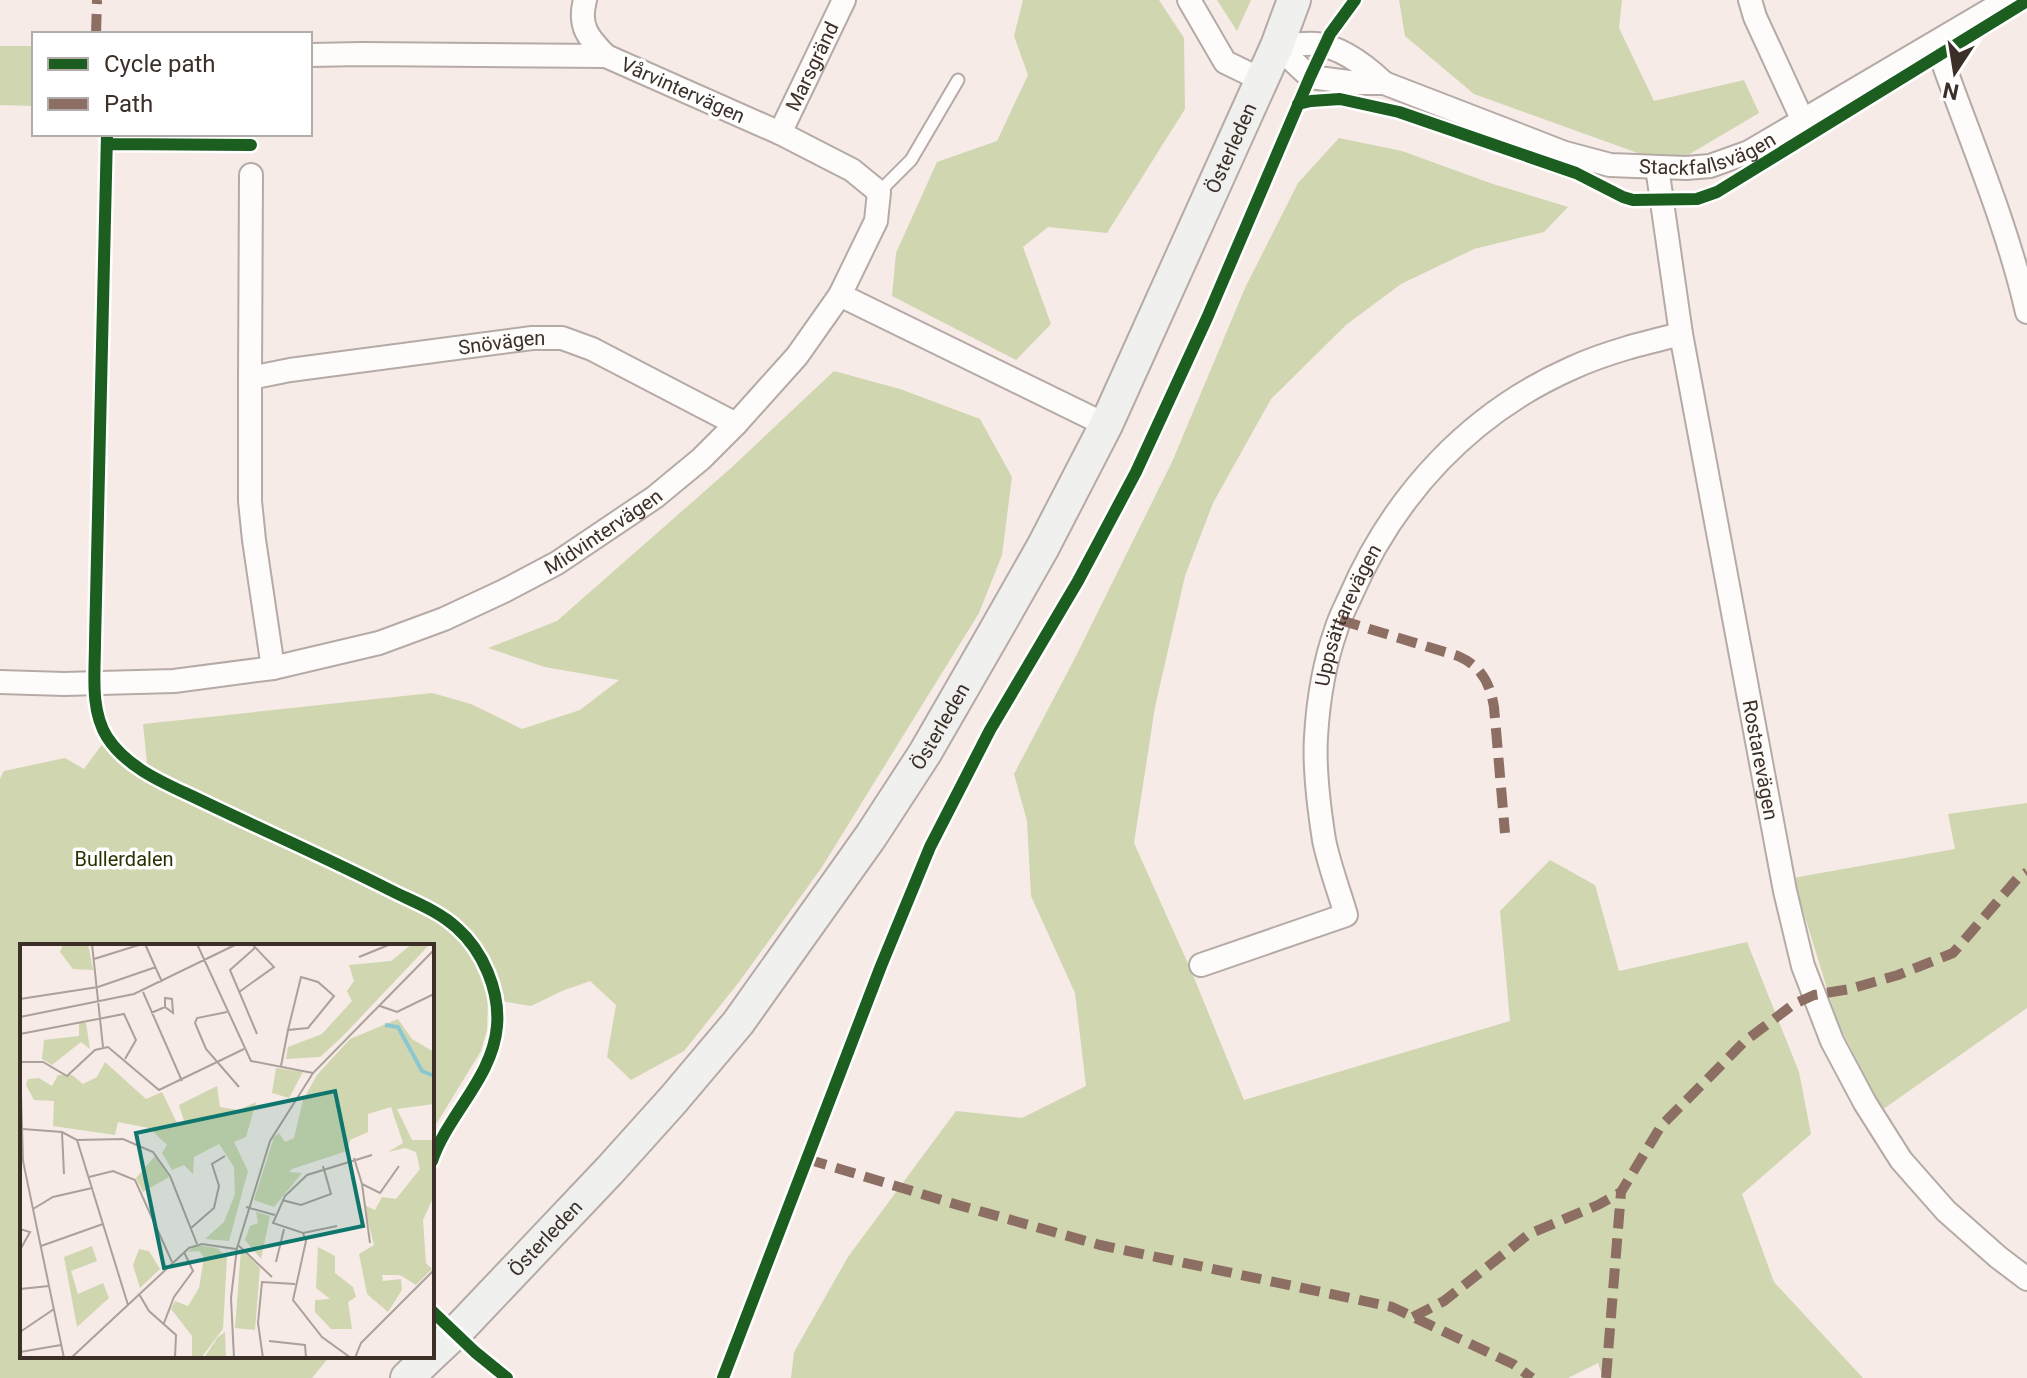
<svg xmlns="http://www.w3.org/2000/svg" width="2027" height="1378" viewBox="0 0 2027 1378" font-family="Roboto,sans-serif">
  <style>
    .green { fill: #d0d6b0 }
    .lines { fill: none; stroke-linecap: round; stroke-linejoin: round }
    .lane-casing { stroke: #b5aaa5; stroke-width: 15 }
    .street-casing { stroke: #b5aaa5; stroke-width: 26 }
    .secondary-casing { stroke: #b5aaa5; stroke-width: 36 }
    .lane { stroke: #fefcfb; stroke-width: 11 }
    .street { stroke: #fefcfb; stroke-width: 22 }
    .secondary { stroke: #f0f1ef; stroke-width: 32 }
    .quiet { stroke: #8d6e63; stroke-width: 10; stroke-dasharray: 20 10; stroke-linecap: butt }
    .cycleway-casing { stroke: #fff; stroke-width: 17 }
    .cycleway { stroke: #1b5e20; stroke-width: 12 }
    .labels { text-anchor: middle; dominant-baseline: central; stroke-width: 7; stroke-linejoin: round; paint-order: stroke }
    .street-label { font-size: 20px; fill: #3b2f28; stroke: #fff }
    .park-label { font-size: 20px; fill: #273200; stroke: #fff }
    .inset-river { fill: none; stroke: #8ac7d1; stroke-width: 4 }
    .inset-road { fill: none; stroke: #aba09a; stroke-width: 2 }
    .view { fill: #0f766e; fill-opacity: 0.15; stroke: #0f766e; stroke-width: 4 }
    .inset-edge { fill: none; stroke: #3b2f28; stroke-width: 4 }
  </style>
  <rect width="100%" height="100%" fill="#f6ebe6"/>
  <path class="green" d="M1023,0H1159L1184,38L1185,109L1107,233L1048,227L1023,247L1051,324L1016,360L892,296L896,253L937,162L997,141L1028,75L1014,36Z
    M1217,0H1251L1237,31Z
    M1399,0H1622L1619,28L1654,101L1744,80L1759,113L1671,165L1474,94L1405,36Z
    M0,46H34V106L0,105Z
    M1339,138L1402,151L1493,184L1568,207L1544,232L1474,249L1401,284L1346,325L1271,399L1213,503L1185,576L1155,707L1134,843L1190,968L1244,1100L1510,1021L1500,911L1550,860L1595,885L1619,971L1747,942L1799,1072L1811,1134L1742,1194L1774,1282L1863,1378H1603L1598,1363L1568,1378H791L794,1352L848,1257L956,1111L1022,1118L1086,1086L1075,993L1031,896L1027,821L1014,774L1076,656L1172,462L1245,288L1298,183Z
    M834,371L900,389L980,419L1012,477L1002,555L979,613L822,867L739,982L684,1051L631,1080L607,1057L616,1005L590,981L562,991L531,1006L488,999L487,1030L481,1051L432,1131V946H22V1356H330L312,1378H0V779L4,771L65,758L84,769L106,739L120,753L148,773L143,724L432,693L471,704L522,729L580,710L619,680L545,667L488,648L557,621L731,468Z
    M2027,803V1008L1882,1110L1837,1021L1793,878L1955,849L1948,814Z"/>
  <g class="lines">
    <g class="lane-casing">
      <path id="lane" d="M879,192L911,160L958,80"/>
    </g>
    <g class="street-casing">
      <g id="street">
        <path d="M585,0C578,26 588,38 606,56"/>
        <path d="M1189,0L1225,62L1262,80"/>
        <path d="M1750,0L1755,17L1803,121"/>
        <path d="M1936,43C1967,132 2006,220 2027,312"/>
        <path id="s1" d="M1277,46L1310,77L1357,83H1384L1565,153L1610,165L1686,168L1710,166L1749,152L2007,0"/>
        <path d="M1277,46C1290,46 1304,43 1316,44C1341,47 1367,67 1384,83"/>
        <path id="s2" d="M780,133L844,0"/>
        <path id="s3" d="M1657,167L1681,334L1785,891L1803,966L1832,1041L1865,1103L1901,1160L1946,1211L1998,1257L2027,1279"/>
        <path d="M840,295L1106,425"/>
        <path d="M250,378L251,175"/>
        <path id="s4" d="M273,668L254,540L250,501V378L290,370L532,338H562L592,349L736,424"/>
        <path id="s5" d="M0,682L64,684L174,681L273,668L379,643L444,619L504,591L557,563L655,497L701,459L736,424L797,356L840,295L876,221L879,192L852,170L780,133L606,56L362,54L310,55"/>
        <path id="s6" d="M1201,965L1346,915C1339,891 1329,865 1324,840C1319,808 1314,769 1316,737C1318,702 1324,664 1336,630C1339,619 1345,608 1350,597C1394,495 1470,413 1572,368C1607,352 1644,343 1681,334"/>
      </g>
    </g>
    <g class="secondary-casing">
      <g id="secondary">
        <path id="s7" d="M432,1354L463,1325L610,1170L673,1100L738,1023L871,836L925,753L993,635L1043,547L1106,425L1277,46L1294,0"/>
        <path d="M407,1378L430,1356"/>
      </g>
    </g>
    <use href="#lane" class="lane"/>
    <use href="#street" class="street"/>
    <use href="#secondary" class="secondary"/>
    <path class="quiet" d="M96,34L97,0
      M1340,620L1458,656C1481,666 1490,683 1494,707L1505,833
      M807,1159L958,1205L1100,1245L1392,1307L1513,1364L1532,1378
      M1413,1317L1444,1301L1529,1234L1598,1205L1621,1192
      M1606,1378L1621,1192L1661,1126L1745,1041L1794,1004L1814,995L1850,989L1898,975L1953,953L2017,879L2027,872"/>
    <g class="cycleway-casing">
      <path id="cycleway" d="M1298,104L1311,101L1340,99L1399,112L1576,173L1623,197L1633,200L1697,199L1717,192L2027,1
        M107,134L95,642C95,673 90,710 107,737C127,768 164,783 196,798C260,829 325,857 388,889C411,901 438,910 457,928C483,951 500,991 497,1026C493,1077 448,1114 432,1161
        M107,144L251,145
        M432,1311L475,1352L507,1378
        M723,1378L881,966L930,847L990,730L1078,581L1136,472L1207,318L1310,77L1330,34L1355,0"/>
    </g>
    <use href="#cycleway" class="cycleway"/>
  </g>
  <g class="labels">
    <g class="street-label">
      <text stroke="none"><textPath href="#s2" startOffset="74">Marsgränd</textPath></text>
      <text transform="translate(683 90) rotate(24)">Vårvintervägen</text>
      <text stroke="none"><textPath href="#s7" startOffset="1458">Österleden</textPath></text>
      <text stroke="none"><textPath href="#s1" startOffset="460">Stackfallsvägen</textPath></text>
      <text stroke="none"><textPath href="#s4" startOffset="546">Snövägen</textPath></text>
      <text stroke="none"><textPath href="#s5" startOffset="634">Midvintervägen</textPath></text>
      <text stroke="none"><textPath href="#s6" startOffset="462">Uppsättarevägen</textPath></text>
      <text stroke="none"><textPath href="#s7" startOffset="810">Österleden</textPath></text>
      <text stroke="none"><textPath href="#s3" startOffset="602">Rostarevägen</textPath></text>
      <text stroke="none"><textPath href="#s7" startOffset="162">Österleden</textPath></text>
    </g>
    <g class="park-label">
      <text x="124" y="859">Bullerdalen</text>
    </g>
  </g>
  <g transform="translate(20 944)">
    <rect width="414" height="414" fill="#f6ebe6"/>
    <path d="M43,0H68L73,26L53,25L40,8ZM392,0H410L322,93L300,113L266,115L268,103L302,90L332,57L327,47L334,37L329,21L371,17ZM378,75L392,95L414,108V160L377,165L392,196H414V252L403,276L406,319L412,325L396,341L380,331H362L363,337L381,335L382,346L368,368L347,350L339,310L354,301L344,261L355,266L362,253L376,255L400,225L396,208L385,204L368,208L383,199L371,163L348,170V188L330,196L327,207L272,225L269,228L282,229L254,263L234,256L254,193L259,189L265,198L274,194L283,156L297,131L330,95ZM59,79H66L70,105L61,98L32,121L22,115L24,96L59,92ZM85,118L126,155L142,148L158,181L164,177L159,161L197,142L200,163L219,166L236,158L226,193L214,198L228,227L209,297L185,295L204,278L215,250L214,223L199,200L174,213L173,230L164,221L152,226L142,209L147,201L129,184L98,178L95,191L33,182L34,157L14,156L6,141L8,135L19,134L32,142L38,131H52L63,140L77,133ZM256,124L283,128L269,154L252,149ZM135,212L149,233L123,248L116,234ZM236,268L250,272L241,315L225,296L230,282L238,279ZM176,301L197,304L207,313L203,385L181,414H172V392L151,365L155,357L168,362L179,344L184,313L179,307L168,308ZM72,302L77,317L51,327L58,350L83,339L89,354L57,383L44,313ZM298,303L315,312V329L333,343L336,353L328,358L332,385H311L295,368V356L310,355L296,344ZM119,305L129,307L140,325L120,344L113,321ZM221,305L240,324L235,386L215,384ZM205,388L206,414H184L198,393Z" fill="#d0d6b0"/>
    <path class="inset-river" d="M365,81L378,83L402,127L414,132"/>
    <path class="inset-road" d="M72,0L83,103M125,0L142,38M177,0L231,117L293,129M236,3L210,26L237,90M339,13L371,0M74,15L122,0M123,48L162,137M219,48L254,23L232,0M0,55L78,43L136,23M360,62L377,68L414,50M207,68L177,74L175,79L186,105L219,143M131,69L145,63L153,69L152,55L145,54V63M0,73L114,50L217,0M0,90L104,70L116,96L105,115M0,118L3,217L44,414M0,118H23L47,132L75,106L88,103L139,146L224,105M261,122L268,86L288,84L314,52L298,38L281,33L268,86M3,185L42,188L57,196L108,361M42,188L44,230M57,196L103,195L133,208L150,232L177,300M334,214L342,240L360,249L379,222M69,233L93,227L115,236L152,318M342,240L350,299M262,256L281,261L311,250L303,222M226,263L255,271M13,265L33,253L72,244M317,282L283,289L253,279L265,252L287,231L352,211M171,284L194,264L199,242L192,220L205,212M0,285L10,288L0,306M283,289L286,297L273,356L302,393L331,414M218,301L252,333M21,302L83,280M256,318L264,285M0,345L29,342M119,350L129,367L156,391L155,414M144,379L154,353L173,327L164,308M0,388L34,365M249,397L285,401L286,414M0,408L41,401M51,414L169,304L182,300L216,305M214,414L211,354L217,304L250,197L293,129L414,6M243,414L238,379L242,338L275,340M335,414L341,399L414,326"/>
    <path class="view" d="M315,147L343,282L144,324L116,189Z"/>
    <rect width="414" height="414" class="inset-edge"/>
  </g>
  <rect x="32" y="32" width="280" height="104" fill="#ffffff" stroke="#b1aca9" stroke-width="2"/>
  <rect x="48" y="58" width="40" height="12" fill="#1b5e20" stroke="#b1aca9" stroke-width="2"/>
  <text x="104" y="72" font-size="24" fill="#3b2f28">Cycle path</text>
  <rect x="48" y="98" width="40" height="12" fill="#8d6e63" stroke="#b1aca9" stroke-width="2"/>
  <text x="104" y="112" font-size="24" fill="#3b2f28">Path</text>
  <g transform="translate(1955 72) rotate(192)" stroke="#ffffff" stroke-width="6" paint-order="stroke">
  <path d="M0-6L14 30L0 20L-14 30Z" fill="#3b2f28"/>
  <text y="-12" font-size="22" font-weight="bold" text-anchor="middle" fill="#3b2f28">N</text>
  </g>
</svg>
